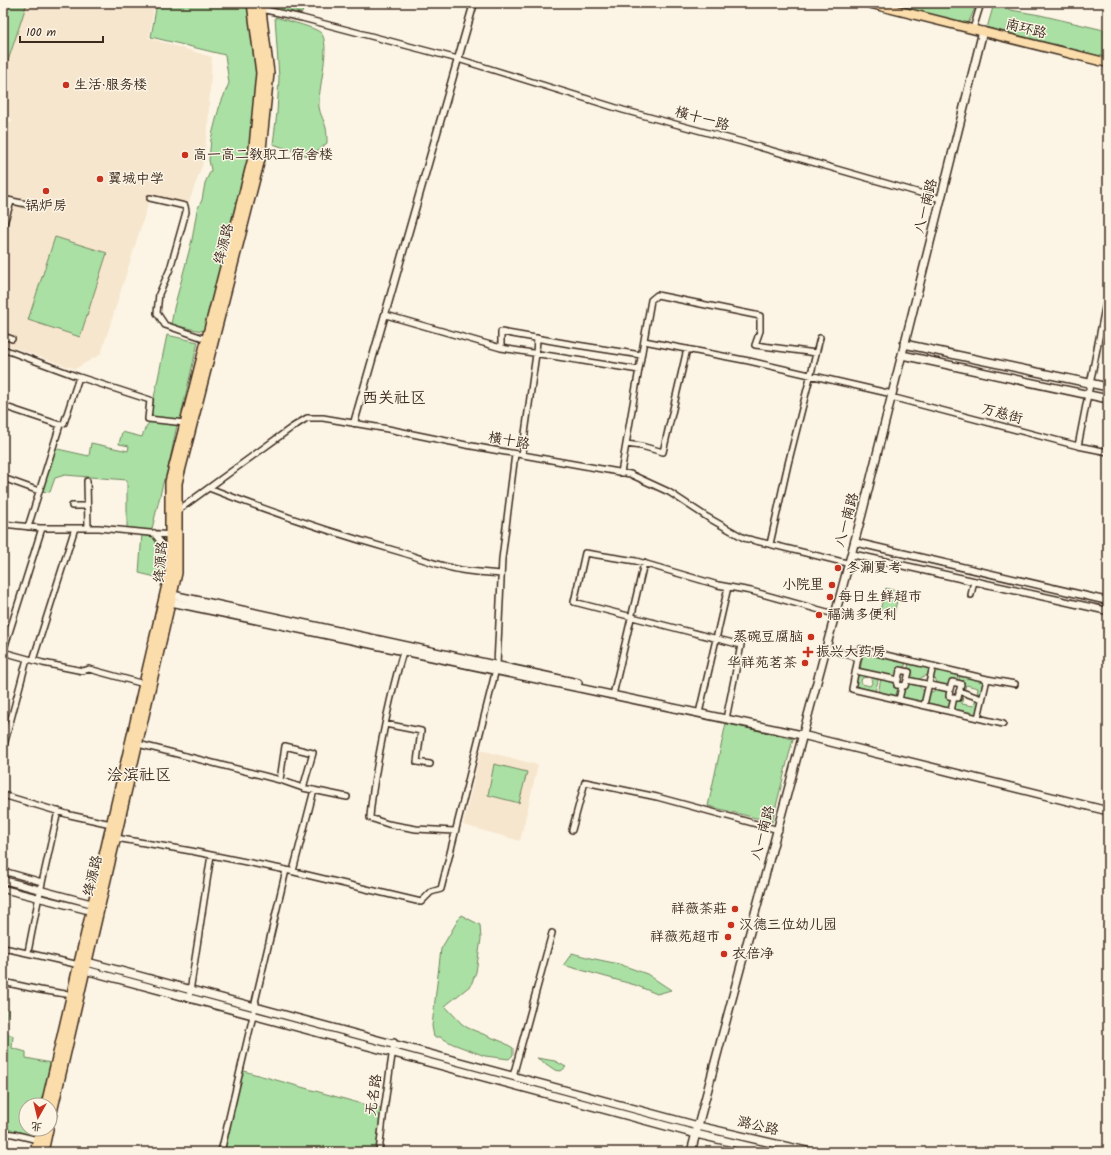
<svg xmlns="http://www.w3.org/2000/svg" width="1111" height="1155" viewBox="0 0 1111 1155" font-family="Kalam,'LXGW WenKai TC',sans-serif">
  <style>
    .built { fill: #f7e6ce }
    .green { fill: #aae0a3; stroke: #728560 }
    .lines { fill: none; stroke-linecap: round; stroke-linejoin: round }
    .minor-casing { stroke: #3b2a1e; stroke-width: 8 }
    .tertiary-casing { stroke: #3b2a1e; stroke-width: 9 }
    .secondary-casing { stroke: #3b2a1e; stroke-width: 10 }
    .primary-casing { stroke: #3b2a1e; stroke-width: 11 }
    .trunk-casing { stroke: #3b2a1e; stroke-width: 12 }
    .minor { stroke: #fcf5e5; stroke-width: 5 }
    .tertiary { stroke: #fcf5e5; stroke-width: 6 }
    .secondary { stroke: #fcf5e5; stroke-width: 7 }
    .primary { stroke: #fbdcab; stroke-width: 8 }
    .trunk { stroke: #fbdcab; stroke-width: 9 }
    .poi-dot { fill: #c8321e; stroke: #fcf5e5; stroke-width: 1.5 }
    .labels { text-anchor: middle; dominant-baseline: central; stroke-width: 3; stroke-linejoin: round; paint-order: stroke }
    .street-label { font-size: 14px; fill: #3b2a1e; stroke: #fcf5e5 }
    .poi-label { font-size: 14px; fill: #3b2a1e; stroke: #fcf5e5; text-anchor: start }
    .quarter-label { font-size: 16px; fill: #3b2a1e; stroke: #fcf5e5 }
  </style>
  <rect width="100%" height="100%" fill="#fcf5e5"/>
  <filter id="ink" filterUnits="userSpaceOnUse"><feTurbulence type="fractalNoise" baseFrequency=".025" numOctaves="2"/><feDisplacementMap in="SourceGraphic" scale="8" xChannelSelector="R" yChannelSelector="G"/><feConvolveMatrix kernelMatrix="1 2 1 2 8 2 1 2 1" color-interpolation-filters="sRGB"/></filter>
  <g filter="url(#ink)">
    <path class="built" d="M3,3H155L149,38L212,57L208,127L203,163L188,205L151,195L101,354L75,369L3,344V124L13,121L4,113L3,114Z
      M481,750L538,765L520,841L463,825Z"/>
    <path class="green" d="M3,3H27L3,76Z
      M157,3H250L258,85L250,159L205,329L202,331L171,325L174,308L192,240L197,210L202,200L205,183L211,170L209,160L211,139L219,108L229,83L225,55L151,37Z
      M273,3H305L302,13L274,9Z
      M898,3H977L968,24L897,6Z
      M993,7L1040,15L1108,31V58L987,28Z
      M275,17C284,20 315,27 321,33C331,44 319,86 319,102C318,112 324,119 326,128C327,133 327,138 327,143L311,157L273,144L277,113L279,78Z
      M55,237L107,253L80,337L28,320Z
      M167,335L198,342L180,419L172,420L150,417Z
      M152,421L177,425L166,479H164L151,533L170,535L168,580L139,573L142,533L127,531V480L65,475L55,478L50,492L39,491L53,448L89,456L91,443L128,451L129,446L119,444L122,432L142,437C144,431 146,424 152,421Z
      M886,588L899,592L894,614L880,610Z
      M863,652L906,662L904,669L897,677L860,671Z
      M909,662L931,668L929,675L922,677L920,680L909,678L908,669Z
      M934,669L958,674L957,681L950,688L938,685L936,680L933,677Z
      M858,672L868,675V677L862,678L861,681L862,684L870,686L872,683L871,678L869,677V675L879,677L875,692L855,689Z
      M960,676L984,681L980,697L977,696L978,688L966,685L964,691L961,690L958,682Z
      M881,678L896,681L900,687L897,698L878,694Z
      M907,681L919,683C920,688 921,690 926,692L924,704L900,699L903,687L906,688Z
      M937,687L949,690L952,698L950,710L926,704L928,693L934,691Z
      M960,692L963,693L962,704L974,706L976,699L980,700L976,715L959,710L957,712L952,710L954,698Z
      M726,723L793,739L772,822L708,806Z
      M494,764L527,772L519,803L488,795Z
      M461,915L480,925L481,939L476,972L471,985L445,1006L462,1024L468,1028L503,1042L513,1048V1055L509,1059L485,1056L453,1044L440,1037H434L432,1026L441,949Z
      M572,953L590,958L619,964L647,974L671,990L657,994L635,985L563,965L565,963Z
      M3,1009L8,1010L3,1031L13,1036L12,1048L26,1052V1058L56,1064L46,1105H26V1129H40L38,1140L3,1131Z
      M537,1058L555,1061L566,1067L561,1071L555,1070Z
      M240,1070L384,1110L379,1152L221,1151Z"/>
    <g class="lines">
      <g class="minor-casing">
        <path id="minor" d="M261,9L302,18L458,59L623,110L742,142L941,199
          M973,29L981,3
          M150,198L185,206L186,212L170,269L159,294L157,313L165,325L206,339
          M3,199L35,206
          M3,226L11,202
          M386,315L501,348V332L570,344L641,355
          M3,336L12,339
          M644,341L749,361L892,394
          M501,348L639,370
          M3,349L79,377
          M891,397L1078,446L1108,452
          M3,406L60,425L64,423L79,377L150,400L148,419L185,423
          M626,444L641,446L663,452L687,349
          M1078,446L1108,292
          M522,455L536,354L537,338
          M621,473L651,300L657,295L760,316V331L755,345L816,353
          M3,478L39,491
          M87,481L88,528
          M209,488C270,512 333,533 397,551C418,557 439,566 461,570C474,572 488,573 501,574
          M72,506H87
          M177,511L291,428L307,418H323L388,429L466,445L630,474L669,492L707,517L744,538L851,564
          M3,524L40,528H99L170,535
          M28,527L60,425
          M154,533L169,554
          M770,544L788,464L820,338
          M971,595L974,581
          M826,648L830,649L858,658L852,689L978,718L987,679L860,649L858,659
          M404,649C392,687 384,727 377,766C374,784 371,800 370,818L388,824L416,829L454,831
          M3,652L43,663L83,671L89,669L144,684
          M3,652L42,528
          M33,660L75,528
          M856,671L898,680L897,685L905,686L907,680L950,689L949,696L958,698L961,684L952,682L950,689
          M987,679L1015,684
          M898,680L900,670L909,672L907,680
          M959,691L982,699
          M613,695L644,563
          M899,700L902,686
          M924,705L933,666
          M951,711L954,697
          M699,713L728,587
          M978,718L1003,724
          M726,719L741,645L574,602L585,553L636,561L718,585L751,591L838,615
          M385,724L421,731L417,762L430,764
          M138,744L280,780L285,746L313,753L303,788L347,797
          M3,749L27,659
          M280,780L303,788
          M3,795L70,815L111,824
          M657,797L779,830
          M572,830L585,782L657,797
          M116,838L191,851L286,870L421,902L431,892L441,889L497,665L502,559L515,454
          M3,871L42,882
          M293,871L314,790
          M3,948C29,953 54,959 79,965
          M28,952L38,901L58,811
          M3,982L40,990L72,995
          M189,998L211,855
          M255,1002L286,870
          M513,1076L552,933
          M3,1133L13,1134L38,1140
          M221,1152L256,1003
          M379,1152L384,1110L394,1042"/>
      </g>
      <g class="tertiary-casing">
        <path id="tertiary" d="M354,423L474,3
          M854,542L1108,601
          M851,554L1108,611
          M3,880L93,904
          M3,889L91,911"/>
      </g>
      <g class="secondary-casing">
        <path id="secondary" d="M904,344L1108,387
          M902,355L1108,399
          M168,594L578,683
          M166,601L802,735L1108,811
          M87,962L698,1126L811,1152
          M85,970L696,1134L773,1152
          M691,1152L862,514L983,31"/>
      </g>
      <g class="primary-casing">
        <path id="primary" d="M868,3L1108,63"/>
      </g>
      <g class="trunk-casing">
        <path id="trunk" d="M46,1105L170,572V482L253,158L261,73L252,3
          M50,1121L177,573V483L260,159L269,73L260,3
          M35,1152L40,1129
          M43,1152L48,1129"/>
      </g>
      <use href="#minor" class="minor"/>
      <use href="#tertiary" class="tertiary"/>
      <use href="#secondary" class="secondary"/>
      <use href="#primary" class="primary"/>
      <use href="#trunk" class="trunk"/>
    </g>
  </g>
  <g class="poi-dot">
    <circle cx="66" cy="85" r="4"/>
    <circle cx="185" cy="155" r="4"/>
    <circle cx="100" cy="179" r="4"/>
    <circle cx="46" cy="191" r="4"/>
    <circle cx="838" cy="568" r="4"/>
    <circle cx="832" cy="585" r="4"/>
    <circle cx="830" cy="597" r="4"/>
    <circle cx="819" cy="615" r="4"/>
    <circle cx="811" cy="637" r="4"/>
    <path d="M806 646h4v4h4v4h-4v4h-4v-4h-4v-4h4z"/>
    <circle cx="805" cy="663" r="4"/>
    <circle cx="735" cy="909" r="4"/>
    <circle cx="731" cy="925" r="4"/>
    <circle cx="728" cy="937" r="4"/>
    <circle cx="724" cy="954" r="4"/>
  </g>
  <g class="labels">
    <g class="street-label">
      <text transform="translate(1026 29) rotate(14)">南环路</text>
      <text transform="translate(702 119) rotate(15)">横十一路</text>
      <text transform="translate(926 206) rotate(-76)">八一南路</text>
      <text transform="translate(224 244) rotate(-76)">绛源路</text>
      <text transform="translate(1002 414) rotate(15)">万慈街</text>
      <text transform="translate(509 441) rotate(10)">横十路</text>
      <text transform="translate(847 520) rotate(-75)">八一南路</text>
      <text transform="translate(161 562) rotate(-86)">绛源路</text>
      <text transform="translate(763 833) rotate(-75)">八一南路</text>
      <text transform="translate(93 876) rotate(-77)">绛源路</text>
      <text transform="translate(374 1095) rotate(-82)">无名路</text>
      <text transform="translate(758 1126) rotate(13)">潞公路</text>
    </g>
    <g class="poi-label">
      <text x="74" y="85">生活·服务楼</text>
      <text x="193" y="155">高一高二教职工宿舍楼</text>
      <text x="108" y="179">翼城中学</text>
      <text x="46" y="206" text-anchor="middle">锅炉房</text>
      <text x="846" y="568">冬涮夏考</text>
      <text x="824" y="585" text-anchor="end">小院里</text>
      <text x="838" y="597">每日生鲜超市</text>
      <text x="827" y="615">福满多便利</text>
      <text x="803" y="637" text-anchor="end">蒸碗豆腐脑</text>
      <text x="816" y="652">振兴大药房</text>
      <text x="797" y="663" text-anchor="end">华祥苑茗茶</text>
      <text x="727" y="909" text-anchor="end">祥薇茶莊</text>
      <text x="739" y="925">汉德三位幼儿园</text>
      <text x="720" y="937" text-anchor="end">祥薇苑超市</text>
      <text x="732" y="954">衣倍净</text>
    </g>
    <g class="quarter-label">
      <text x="394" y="398">西关社区</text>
      <text x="139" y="775">浍滨社区</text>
    </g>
  </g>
  <rect width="1111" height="1155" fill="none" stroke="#fcf5e5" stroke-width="16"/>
  <rect x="8" y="8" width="1095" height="1139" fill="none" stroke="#3b2a1e" stroke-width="1.5" filter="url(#ink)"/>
  <g transform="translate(38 1117) rotate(188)"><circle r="19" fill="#fcf5e5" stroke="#afa495"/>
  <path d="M0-3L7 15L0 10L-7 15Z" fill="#c8321e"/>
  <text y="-6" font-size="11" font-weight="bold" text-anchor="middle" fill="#3b2a1e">北</text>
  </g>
  <path d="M20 36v6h83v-6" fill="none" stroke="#3b2a1e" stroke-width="2"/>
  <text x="26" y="36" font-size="12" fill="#3b2a1e" stroke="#fcf5e5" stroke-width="3" paint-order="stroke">100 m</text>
</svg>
